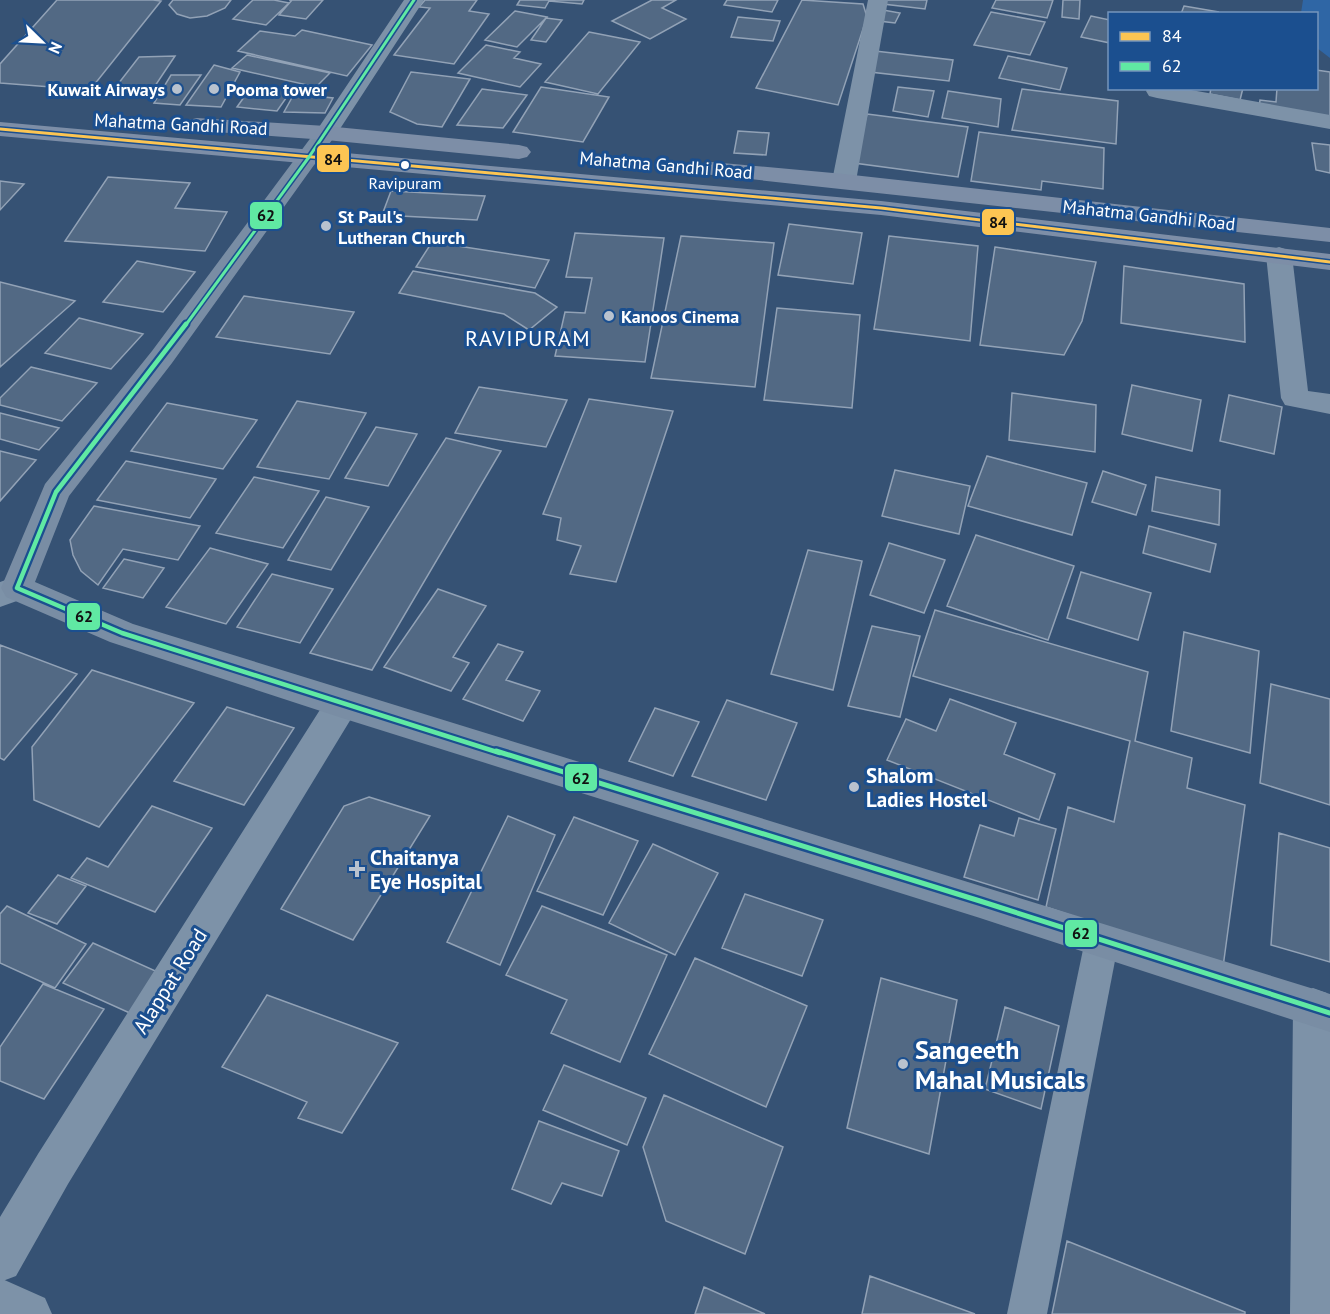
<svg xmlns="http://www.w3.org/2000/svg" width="1330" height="1314" viewBox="0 0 1330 1314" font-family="'PT Sans',sans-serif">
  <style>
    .green { fill: #2f66a5 }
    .building { fill: #526984; stroke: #92a2b6; stroke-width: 1.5 }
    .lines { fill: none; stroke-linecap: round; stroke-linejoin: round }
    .service { fill: #7d92a8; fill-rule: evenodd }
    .minor { fill: #7d92a8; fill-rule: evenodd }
    .tertiary { fill: #7d92a8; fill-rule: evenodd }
    .secondary { fill: #798da4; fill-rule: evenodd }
    .primary { fill: #7d8ea7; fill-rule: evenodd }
    .bus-1-casing { stroke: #1b4f8f; stroke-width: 6 }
    .bus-2-far2-casing { stroke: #1b4f8f; stroke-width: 6 }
    .bus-2-far1-casing { stroke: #1b4f8f; stroke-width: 9 }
    .bus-2-casing { stroke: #1b4f8f; stroke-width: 10 }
    .bus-1 { stroke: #fcc553; stroke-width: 3 }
    .bus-2-far2 { stroke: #60e9a3; stroke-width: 3 }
    .bus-2-far1 { stroke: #60e9a3; stroke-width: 4.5 }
    .bus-2 { stroke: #60e9a3; stroke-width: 5 }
    .poi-dot { fill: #b9c2ce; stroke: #1b4f8f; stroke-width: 2 }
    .bus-dot { fill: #fff; stroke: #1b4f8f; stroke-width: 2 }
    .labels { text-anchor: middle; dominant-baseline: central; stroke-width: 6; stroke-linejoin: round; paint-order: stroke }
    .far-bus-label { font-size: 16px; fill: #fff; stroke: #1b4f8f }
    .far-poi-label { font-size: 18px; font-weight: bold; fill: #fff; stroke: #1b4f8f; text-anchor: start }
    .far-street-label { font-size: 18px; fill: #fff; stroke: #1b4f8f }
    .poi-label { font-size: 21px; font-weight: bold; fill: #fff; stroke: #1b4f8f; text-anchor: start }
    .street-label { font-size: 21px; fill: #fff; stroke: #1b4f8f }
    .neighbourhood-label { font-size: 22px; letter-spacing: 1.5px; fill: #fff; stroke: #1b4f8f }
    .near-poi-label { font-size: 26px; font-weight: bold; fill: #fff; stroke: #1b4f8f; text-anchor: start }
    .line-badge { stroke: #1b4f8f; stroke-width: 2 }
    .pale-badge-label { font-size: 16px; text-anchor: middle; font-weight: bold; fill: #111 }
  </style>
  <rect width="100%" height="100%" fill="#365274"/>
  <path class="green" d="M1303,0H1330V58L1317,48L1316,14L1301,13Z"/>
  <path class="building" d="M57,0H153L161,1L90,90L0,83V64Z
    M173,0H231L225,8L207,16L190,18L177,14L169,5Z
    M253,0H274L289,3L266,25L233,19Z
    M289,0H323L306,19L279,15L292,0Z
    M425,0H477L469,11L489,14L454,64L394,55L430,8L419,7Z
    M520,0H584L582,4L549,1L545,8L517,5Z
    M652,0H676L662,8L686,19L650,39L612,21Z
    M727,0H778L772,12L724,5Z
    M802,0L863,4L867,17L838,105L756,88Z
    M884,0H927L925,9L883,4Z
    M996,0H1053L1047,18L992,8Z
    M1063,0H1080L1079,19L1062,17Z
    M1184,6L1219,12L1181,14Z
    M883,10L900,13L895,23L879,21Z
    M515,11L547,17L517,47L485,40Z
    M991,12L1045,22L1030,55L974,45Z
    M1091,16L1110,20V43L1081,37Z
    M738,17L780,21L773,41L731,37Z
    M546,18L562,20L546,42L531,40Z
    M302,30L372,45L347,76L238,51L260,31L295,36Z
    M589,32L640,42L598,94L545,82Z
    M486,45L520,52L514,58L541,64L520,87L458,73Z
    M875,51L953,60L949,81L870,72Z
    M247,55L330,73L316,87L232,68Z
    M175,56L149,95L111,93L139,57Z
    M1008,56L1067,68L1060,90L999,78Z
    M214,65L240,72L221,107L186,105Z
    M1316,70L1330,72V120L1259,108L1260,100L1276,102L1277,88H1316Z
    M411,72L470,79L442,127L417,124L390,112Z
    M171,75H201L180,105L154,103Z
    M252,86L291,91L277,111L237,107Z
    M541,87L609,97L583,142L513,132Z
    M898,87L934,91L928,117L893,111Z
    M1211,88H1243L1240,100L1210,94Z
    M482,89L527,95L503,128L457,125Z
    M1022,89L1118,101L1116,144L1012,130Z
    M948,91L1001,99L998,127L942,118Z
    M294,94L333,98L325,113L284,112Z
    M867,114L968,127L958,177L854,163Z
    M738,131L769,133L766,155L734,153Z
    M979,132L1104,148L1103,189L1042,181L1041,190L971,181Z
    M1312,143L1330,145V173L1316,170Z
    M108,177L190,183L175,208L227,212L205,251L65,241Z
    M0,181L24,184L0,210Z
    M391,191L485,196L477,220L382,215Z
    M789,224L862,233L853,284L778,275Z
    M575,233L664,238L645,362L555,356L565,312L585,313L592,278L566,277Z
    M681,236L774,243L755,387L651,378Z
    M889,236L978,246L970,341L874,329Z
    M432,242L549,260L535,288L416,267Z
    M995,247L1096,262L1082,321L1064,355L980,345Z
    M137,261L195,272L163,312L103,302Z
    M1124,266L1244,284L1245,342L1121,323Z
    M413,271L535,293L557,307L529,330L504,314L399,293Z
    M0,282L75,301L0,367Z
    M244,296L354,312L330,354L216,337Z
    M777,308L860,315L852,408L764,400Z
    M79,318L143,334L111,369L45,353Z
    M31,367L97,383L62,421L0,405V398Z
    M1132,385L1201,400L1192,451L1122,434Z
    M479,387L567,400L546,447L455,433Z
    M1012,393L1096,405L1095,452L1009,440Z
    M1229,395L1282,407L1274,454L1220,441Z
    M589,399L673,411L616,582L570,574L581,546L557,540L561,518L543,514Z
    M297,401L366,413L329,479L257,467Z
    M167,403L257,420L223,469L131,451Z
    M0,413L59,428L39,450L0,439Z
    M376,427L417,434L388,486L345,478Z
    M446,438L501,451L372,670L310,653Z
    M0,451L36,460L0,501Z
    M987,456L1087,483L1072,535L968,506Z
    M126,461L216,479L190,518L97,500Z
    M895,470L970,486L959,534L882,516Z
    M1103,471L1146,485L1136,515L1092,502Z
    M254,477L319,491L283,548L216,533Z
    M1156,477L1220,490L1219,525L1152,511Z
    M326,497L369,507L331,570L288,560Z
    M94,506L200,526L178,560L123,549L98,585L81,571L73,555L70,540Z
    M1149,526L1216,544L1210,572L1143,553Z
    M976,535L1074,566L1048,640L947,606Z
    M889,543L945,560L924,613L870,595Z
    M210,548L268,564L226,624L166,607Z
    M808,550L862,561L833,690L771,674Z
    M124,559L164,568L143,598L103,588Z
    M1081,572L1151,593L1138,640L1067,618Z
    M272,574L333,589L300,643L237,627Z
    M438,589L486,606L453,657L469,663L451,691L384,667Z
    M935,610L1148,672L1135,741L1192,758L1187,788L1245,805L1223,967L1046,907L1068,807L1114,822L1130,741L913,676Z
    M872,626L920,636L900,717L848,706Z
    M1184,632L1259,651L1250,753L1171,731Z
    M498,644L523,652L506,680L540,691L523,721L463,699Z
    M0,645L77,674L4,760L0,758Z
    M92,670L194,703L99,827L34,800L32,747Z
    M1271,684L1330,699V805L1260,783Z
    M950,699L1016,723L1004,754L1055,774L1039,820L887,760L906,719L936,731Z
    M727,700L797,723L766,800L692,776Z
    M227,707L294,728L244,805L174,781Z
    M655,708L699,722L673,776L629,761Z
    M369,797L430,816L353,940L281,909L344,806Z
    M152,806L212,828L155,912L71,878L87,858L108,867Z
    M508,816L555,835L500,965L447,942Z
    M574,817L638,841L603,915L537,891Z
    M1019,818L1056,829L1038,900L964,877L980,825L1014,836Z
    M1279,833L1330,848V962L1271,945Z
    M653,844L718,873L675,955L609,923Z
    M58,875L86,886L57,924L28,913Z
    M745,894L823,920L802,976L722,948Z
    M7,906L86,944L55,988L0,963V914Z
    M542,906L667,955L620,1062L551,1033L567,1000L506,975Z
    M93,943L160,973L132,1014L63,983Z
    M695,958L807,1006L766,1107L649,1054Z
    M881,978L957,1000L929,1154L847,1128Z
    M43,984L104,1009L44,1099L0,1081V1047Z
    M267,995L398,1043L342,1133L298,1118L307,1102L222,1067Z
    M1005,1007L1059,1026L1041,1109L985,1089Z
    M564,1065L646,1098L627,1145L543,1110Z
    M664,1095L783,1147L745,1254L666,1221L643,1147Z
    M539,1121L619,1151L602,1196L562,1183L551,1204L512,1189Z
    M1067,1241L1245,1312V1314H1052Z
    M870,1276L975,1314H862Z
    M704,1287L765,1314H695Z"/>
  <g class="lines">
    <path class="service" d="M1102,924L1114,929L1119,940L1047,1314H1007L1085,940L1090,929Z"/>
    <path class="minor" d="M868,0H888L856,181L852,186L844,188L836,186L832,181Z
      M1148,88H1180L1330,115V129L1157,98L1149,96L1146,91Z
      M1279,247L1288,250L1292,255L1308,391L1330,394V414L1285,405L1281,398L1266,255L1270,250Z
      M17,576L28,579L33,588L28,597L0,607V582Z
      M1313,988L1327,993L1330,1000V1314H1290L1293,1007L1299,993Z
      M0,1278L45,1298L52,1314H0Z"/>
    <path class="tertiary" d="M404,0H424L334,138L326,140L318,138L315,133Z
      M342,690L354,694L359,704L354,714L68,1184L16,1276L0,1282V1217L38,1154L330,694Z"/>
    <path class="secondary" d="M326,126L334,128L337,133L172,363L69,496L35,582L133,624L1330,994V1032L980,918L342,718L110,642L6,597L1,588L45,484L152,351L318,128Z"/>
    <path class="primary" d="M197,118L326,126L519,145L527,147L531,152L527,157L519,159L326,140L189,130L186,125L189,120Z
      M0,122L881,201L1330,254V270L881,215L0,136Z
      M711,162L844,174L1330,228V242L703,174L699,169L703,164Z"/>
    <g class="bus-1-casing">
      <path id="bus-1" d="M0,129L881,208L1330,262"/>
    </g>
    <g class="bus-2-far2-casing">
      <path id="bus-2-far2" d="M185,326L309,157L414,0"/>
    </g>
    <g class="bus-2-far1-casing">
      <path id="bus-2-far1" d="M186,324L56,492L17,588L122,633L500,753"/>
    </g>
    <g class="bus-2-casing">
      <path id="bus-2" d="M496,751L980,901L1330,1013"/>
    </g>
    <use href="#bus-1" class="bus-1"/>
    <use href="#bus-2-far2" class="bus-2-far2"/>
    <use href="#bus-2-far1" class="bus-2-far1"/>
    <use href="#bus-2" class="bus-2"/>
  </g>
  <g class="poi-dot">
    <circle cx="177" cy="89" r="6"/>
    <circle cx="214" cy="89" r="6"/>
    <circle cx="326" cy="226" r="6"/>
    <circle cx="609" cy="316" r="6"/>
    <circle cx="854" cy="787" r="6"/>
    <path d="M354 860h6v6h6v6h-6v6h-6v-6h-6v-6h6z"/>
    <circle cx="903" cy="1064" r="6"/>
  </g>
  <circle class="bus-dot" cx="405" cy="165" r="5"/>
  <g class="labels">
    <g class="far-bus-label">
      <text x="405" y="183">Ravipuram</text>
    </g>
    <g class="far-poi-label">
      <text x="165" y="89" text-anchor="end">Kuwait Airways</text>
      <text x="226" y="89">Pooma tower</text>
      <text x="338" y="216">St Paul's<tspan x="338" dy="21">Lutheran Church</tspan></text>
      <text x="621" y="316">Kanoos Cinema</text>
    </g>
    <g class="far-street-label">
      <text transform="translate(181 124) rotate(3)">Mahatma Gandhi Road</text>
      <text transform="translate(666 165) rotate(5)">Mahatma Gandhi Road</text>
      <text transform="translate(1149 215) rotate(6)">Mahatma Gandhi Road</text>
    </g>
    <g class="poi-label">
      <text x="866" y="775">Shalom<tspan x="866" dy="24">Ladies Hostel</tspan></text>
      <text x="370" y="857">Chaitanya<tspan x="370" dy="24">Eye Hospital</tspan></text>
    </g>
    <g class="street-label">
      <text transform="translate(170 981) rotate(-58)">Alappat Road</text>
    </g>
    <g class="neighbourhood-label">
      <text x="528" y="338">RAVIPURAM</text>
    </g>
    <g class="near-poi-label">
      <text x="915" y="1049">Sangeeth<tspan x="915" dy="30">Mahal Musicals</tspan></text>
    </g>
  </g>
  <g class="line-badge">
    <rect x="316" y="144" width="34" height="29" rx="6" fill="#fcc553"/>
    <rect x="249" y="201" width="34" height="29" rx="6" fill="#60e9a3"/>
    <rect x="981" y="208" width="34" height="28" rx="6" fill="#fcc553"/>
    <rect x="66" y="602" width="35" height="29" rx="6" fill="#60e9a3"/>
    <rect x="564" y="763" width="34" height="29" rx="6" fill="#60e9a3"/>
    <rect x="1064" y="919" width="34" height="29" rx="6" fill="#60e9a3"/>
  </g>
  <g class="pale-badge-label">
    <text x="333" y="165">84</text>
    <text x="266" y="221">62</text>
    <text x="998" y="228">84</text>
    <text x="84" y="622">62</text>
    <text x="581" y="784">62</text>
    <text x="1081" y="939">62</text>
  </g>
  <rect x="1108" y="12" width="210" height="78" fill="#1b4f8f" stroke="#7695bc" stroke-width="1.5"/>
  <rect x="1120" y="32" width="30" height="9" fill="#fcc553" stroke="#7695bc" stroke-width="1.5"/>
  <text x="1162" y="42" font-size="18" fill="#ffffff">84</text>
  <rect x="1120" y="62" width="30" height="9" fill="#60e9a3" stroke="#7695bc" stroke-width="1.5"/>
  <text x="1162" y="72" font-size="18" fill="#ffffff">62</text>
  <g transform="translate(42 42) rotate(114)" stroke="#1b4f8f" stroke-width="4.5" paint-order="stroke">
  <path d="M0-4.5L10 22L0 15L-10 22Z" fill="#ffffff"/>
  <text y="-9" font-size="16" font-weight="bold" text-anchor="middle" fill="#ffffff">N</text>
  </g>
</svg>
